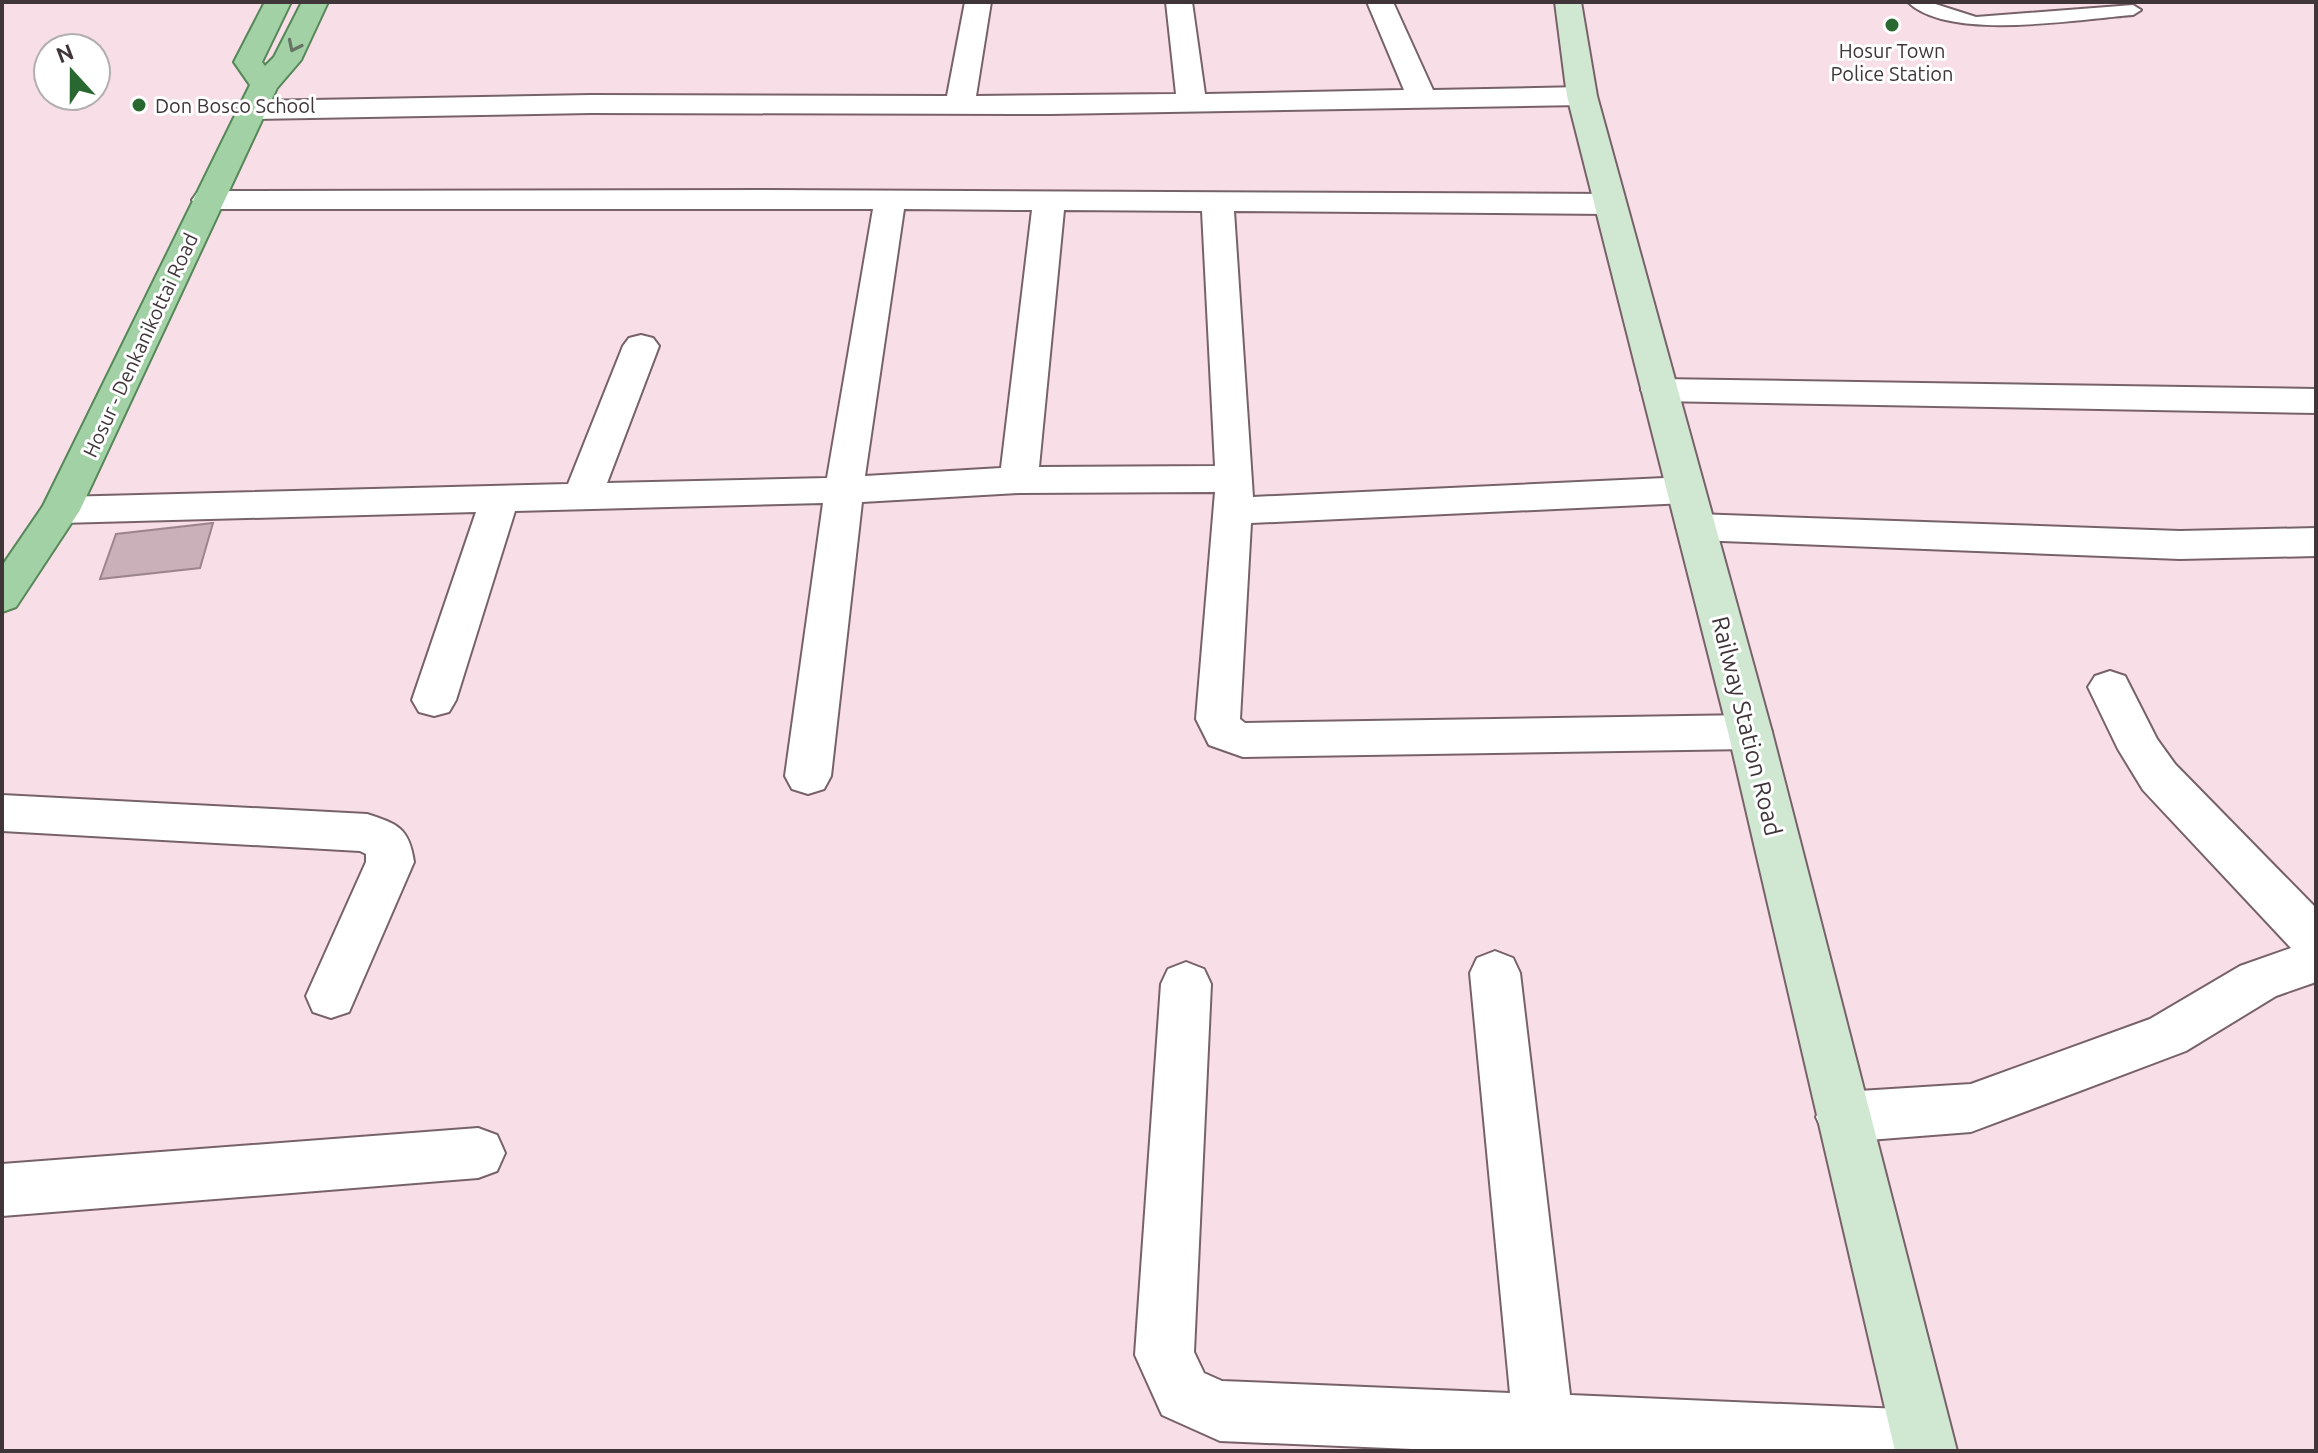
<svg xmlns="http://www.w3.org/2000/svg" width="2318" height="1453" viewBox="0 0 2318 1453" font-family="Ubuntu,sans-serif">
  <style>
    .building { fill: #c9b0b9; stroke: #9c858d; stroke-width: 2 }
    .lines { fill: none; stroke-linecap: round; stroke-linejoin: round }
    .lane-casing { stroke: #78626a; stroke-width: 4 }
    .street-casing { stroke: #78626a; stroke-width: 4 }
    .secondary-casing { stroke: #78626a; stroke-width: 4 }
    .primary-casing { stroke: #568759; stroke-width: 4 }
    .lane { fill: #fff; fill-rule: evenodd }
    .street { fill: #fff; fill-rule: evenodd }
    .secondary { fill: #d0e8d2; fill-rule: evenodd }
    .primary { fill: #a1d1a5; fill-rule: evenodd }
    .oneway { stroke: #677465 }
    .poi-dot { fill: #296831; stroke: #fff; stroke-width: 3 }
    .labels { text-anchor: middle; dominant-baseline: central; stroke-width: 6; stroke-linejoin: round; paint-order: stroke }
    .far-poi-label { font-size: 20px; fill: #40363a; stroke: #fff }
    .far-street-label { font-size: 20px; fill: #40363a; stroke: #fff }
    .street-label { font-size: 24px; fill: #40363a; stroke: #fff }
  </style>
  <rect width="100%" height="100%" fill="#f7dee7"/>
  <path class="building" d="M213,523L200,568L100,579L116,534Z"/>
  <g class="lines">
    <g class="lane-casing">
      <path id="lane" d="M1908,2H1929L1976,17L2133,5L2141,10L2133,15C2078,19 1949,42 1908,2Z"/>
    </g>
    <g class="street-casing">
      <path id="street" d="M965,2H991L976,96L1176,94L1166,2H1192L1205,94L1404,90L1367,2H1393L1433,90L1582,87L1592,90L1597,96L1592,102L1582,105L1051,114L591,113L252,119L242,116L237,110L242,104L252,101L591,95L947,96Z
        M768,190L1609,194L1620,197L1625,204L1620,211L1609,214L1234,211L1253,497L1686,477L1700,481L1705,490L1700,499L1686,503L1251,523L1240,719L1245,723L1750,715L1766,720L1772,732L1766,744L1750,749L1243,757L1209,745L1196,719L1215,492L1019,493L862,502L831,776L824,789L808,794L792,789L785,776L823,503L515,511L456,700L449,712L434,716L419,712L412,700L476,512L61,523L47,519L42,510L47,501L61,497L568,484L623,346L629,338L641,335L653,338L659,346L607,483L827,478L873,209H208L197,207L192,200L197,193L208,191ZM904,209L1032,210L1001,468L865,476ZM1064,210L1202,211L1215,466L1039,467Z
        M1659,379L2316,389V413L1659,401L1646,398L1641,390L1646,382Z
        M1696,514L2180,531L2316,528V556L2180,559L1696,540L1682,537L1676,527L1682,517Z
        M2110,671L2125,676L2157,739L2175,764L2316,908V982L2276,996L2186,1051L1971,1132L1843,1142L1824,1134L1816,1117L1824,1100L1843,1092L1971,1084L2150,1019L2240,966L2291,948L2143,790L2118,749L2088,687L2095,676Z
        M2,795L367,814C398,824 409,828 414,862L349,1012L331,1018L313,1012L306,996L366,862V854L360,851L2,831Z
        M1495,951L1513,958L1520,973L1570,1395L1924,1410L1945,1419L1954,1440L1950,1451H1459L1220,1441L1162,1415L1135,1355L1161,984L1168,969L1186,962L1204,969L1211,984L1194,1352L1204,1373L1222,1381L1510,1393L1470,973L1477,958Z
        M478,1128L497,1135L505,1153L497,1171L478,1178L2,1216V1164Z"/>
    </g>
    <g class="secondary-casing">
      <path id="secondary" d="M1555,2H1581L1597,96L1772,732L1957,1451H1895L1728,732L1567,96Z"/>
    </g>
    <g class="primary-casing">
      <path id="primary" d="M265,2H291L262,62L265,66L274,57L302,2H328L301,60L277,88L80,510L16,607L2,612V566L43,506L250,85L234,62Z"/>
    </g>
    <use href="#lane" class="lane"/>
    <use href="#street" class="street"/>
    <use href="#secondary" class="secondary"/>
    <use href="#primary" class="primary"/>
  </g>
  <defs><path id="oneway-chevron" d="M-2-3.5L2.5 0L-2 3.5" fill="none" stroke-width="1.6" stroke-linecap="round" stroke-linejoin="round" transform="scale(2)"/></defs>
  <use class="oneway" href="#oneway-chevron" transform="translate(294 46) rotate(116)"/>
  <g class="poi-dot">
    <circle cx="1892" cy="25" r="8"/>
    <circle cx="139" cy="105" r="8"/>
  </g>
  <g class="labels">
    <g class="far-poi-label">
      <text x="1892" y="50">Hosur Town<tspan x="1892" dy="23">Police Station</tspan></text>
      <text x="155" y="105" text-anchor="start">Don Bosco School</text>
    </g>
    <g class="far-street-label">
      <text transform="translate(140 345) rotate(-65)">Hosur - Denkanikottai Road</text>
    </g>
    <g class="street-label">
      <text transform="translate(1747 726) rotate(76)">Railway Station Road</text>
    </g>
  </g>
  <rect width="2318" height="1453" fill="none" stroke="#40363a" stroke-width="8"/>
  <g transform="translate(72 72) rotate(339)"><circle r="38" fill="#ffffff" stroke="#b3afb0" stroke-width="2"/>
  <path d="M0-6L14 30L0 20L-14 30Z" fill="#296831"/>
  <text y="-12" font-size="22" font-weight="bold" text-anchor="middle" fill="#40363a">N</text>
  </g>
</svg>
